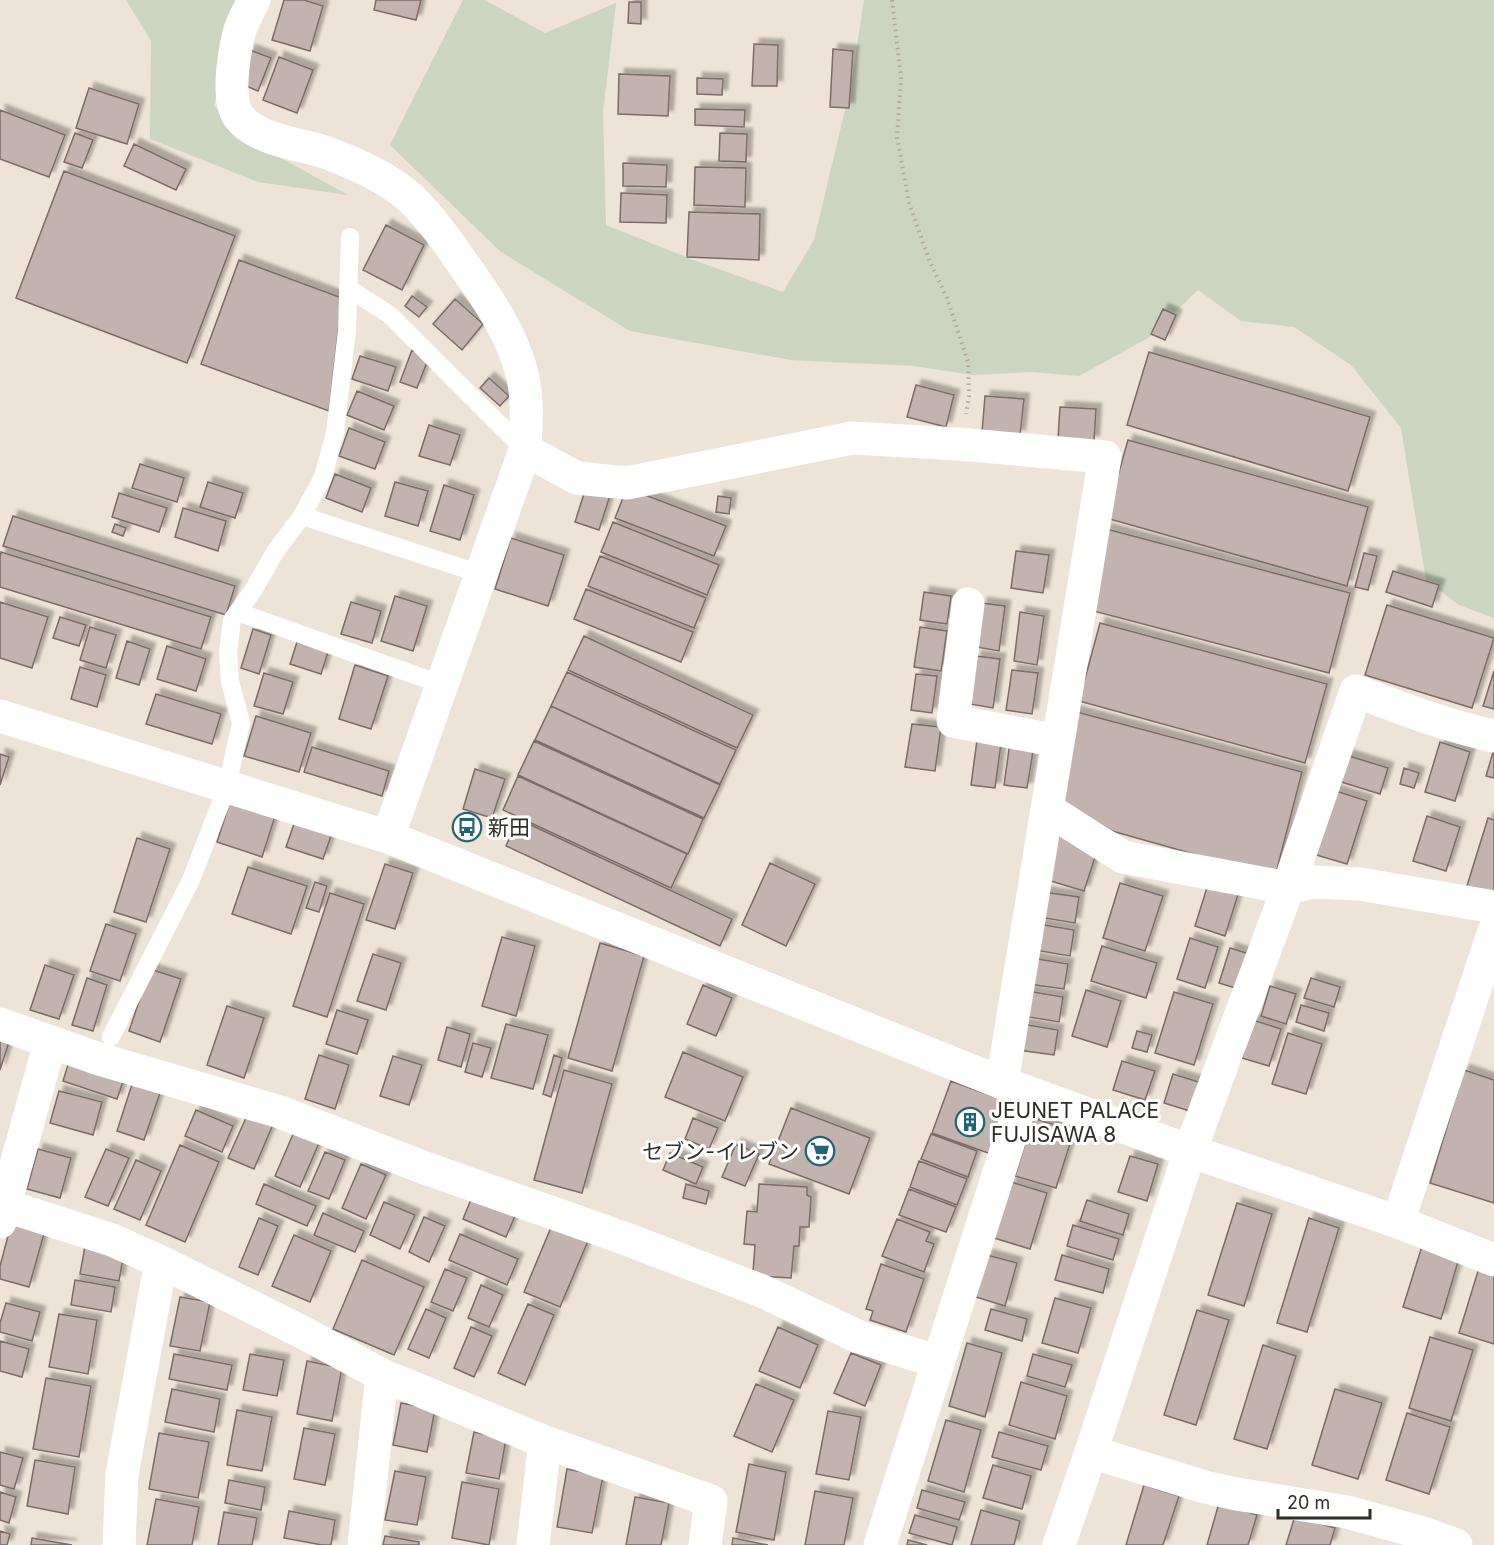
<svg xmlns="http://www.w3.org/2000/svg" width="1494" height="1545" viewBox="0 0 1494 1545" font-family="Inter,'Noto Sans JP',sans-serif">
  <style>
    .green { fill: #cbd5c0 }
    .building { fill: #c3b3ae; stroke: #7b6c68; stroke-width: 1.5; filter: url(#shadow) }
    .lines { fill: none; stroke-linecap: round; stroke-linejoin: round }
    .path { stroke: #afa79d; stroke-width: 4; stroke-dasharray: 1.5 4.5; stroke-linecap: butt }
    .lane { stroke: #fff; stroke-width: 18 }
    .street { stroke: #fff; stroke-width: 33 }
    .secondary { stroke: #fff; stroke-width: 33 }
    .labels { text-anchor: middle; dominant-baseline: central; stroke-width: 6; stroke-linejoin: round; paint-order: stroke }
    .poi-label { font-size: 21px; fill: #302c27; stroke: #fff; text-anchor: start }
  </style>
  <defs>
    <filter id="shadow"><feDropShadow dx="5.5" dy="-5.5" stdDeviation="1.5" flood-color="#0004"/></filter>
  </defs>
  <rect width="100%" height="100%" fill="#ede3d6"/>
  <path class="green" d="M126,0H238L214,106L250,141L348,195L258,182L150,139L151,41Z
    M463,0H485L545,33L616,3L603,112L606,225L696,261L783,292L814,240L851,85L864,0H1494V618L1459,605L1426,580L1401,428L1351,365L1294,327L1241,321L1198,290L1148,338L1079,376L1031,372L972,375L914,366L791,360L630,331L501,252L390,145Z"/>
  <path class="building" d="M284,0H304L323,6L310,51L272,40Z
    M376,0H421L416,20L374,10Z
    M629,2H641V24L628,23Z
    M754,44L778,45L777,86H752Z
    M833,49L853,51L849,108L830,107Z
    M250,50L271,58L258,91L237,82Z
    M279,57L313,70L297,113L263,100Z
    M619,74L670,76L668,116L618,114Z
    M697,78L723,79L722,95L697,94Z
    M89,88L139,104L127,144L76,128Z
    M695,109L745,110L744,127L695,125Z
    M0,110L65,135L49,177L0,159Z
    M75,133L93,140L82,168L64,162Z
    M720,133L747,134L746,162L719,161Z
    M134,144L186,169L176,190L124,166Z
    M623,163L667,165L666,187L623,186Z
    M695,167L746,168L745,207L694,205Z
    M64,171L235,236L187,363L16,298Z
    M621,193L667,195L666,223L620,222Z
    M689,212L760,214L759,260L687,257Z
    M386,225L424,245L402,290L363,270Z
    M239,260L342,298L329,411L201,364Z
    M412,296L427,307L419,317L405,306Z
    M455,299L483,324L462,350L433,324Z
    M1163,309L1176,315L1165,340L1151,334Z
    M412,350L429,357L417,388L400,382Z
    M1149,352L1370,417L1348,491L1127,425Z
    M360,356L396,367L388,391L352,379Z
    M489,378L509,396L500,406L480,388Z
    M916,385L954,395L946,427L907,417Z
    M357,391L394,406L384,430L347,415Z
    M985,396L1024,399L1020,435L982,432Z
    M1060,407L1096,409L1094,441L1058,439Z
    M429,425L460,435L450,465L419,456Z
    M349,428L385,442L375,469L339,456Z
    M1128,440L1368,507L1347,586L1106,518Z
    M140,464L184,478L177,502L132,488Z
    M335,474L371,488L362,512L326,498Z
    M208,482L243,493L235,518L200,507Z
    M395,482L428,491L418,526L385,516Z
    M587,484L611,492L599,530L575,522Z
    M444,485L474,495L460,540L430,531Z
    M627,488L726,526L714,556L615,518Z
    M119,493L167,508L159,532L112,517Z
    M718,496L731,498L729,514L716,512Z
    M183,508L226,521L218,551L175,537Z
    M13,516L235,586L226,615L3,546Z
    M613,522L719,565L707,595L601,552Z
    M115,524L126,528L123,536L112,532Z
    M1106,529L1350,593L1329,673L1086,609Z
    M511,538L564,555L548,606L495,589Z
    M1016,551L1049,555L1043,593L1011,588Z
    M1,552L211,617L201,649L0,587V557Z
    M1364,553L1377,556L1368,590L1355,587Z
    M600,556L706,598L694,628L588,586Z
    M1393,571L1439,585L1432,607L1386,592Z
    M586,589L693,632L681,662L574,619Z
    M924,592L951,596L947,624L920,620Z
    M395,596L427,606L413,651L381,641Z
    M0,602L48,617L32,668L0,658Z
    M351,602L381,611L372,643L341,634Z
    M982,603L1005,606L999,651L976,647Z
    M1387,605L1494,638L1472,708L1365,675Z
    M1020,612L1044,616L1037,665L1014,661Z
    M60,617L86,625L79,646L53,638Z
    M1100,623L1327,684L1305,763L1079,701Z
    M90,627L116,635L106,668L80,660Z
    M920,627L947,631L941,671L914,667Z
    M253,629L271,635L259,674L241,668Z
    M584,636L753,715L737,748L568,670Z
    M127,641L150,649L139,685L116,678Z
    M297,642L328,652L321,674L290,664Z
    M167,646L206,659L196,691L157,679Z
    M976,656L1000,659L993,708L970,704Z
    M355,665L388,676L371,729L339,719Z
    M80,667L106,675L97,707L71,699Z
    M1012,670L1038,673L1032,714L1006,710Z
    M1494,671V709L1483,706Z
    M567,672L736,750L720,784L551,706Z
    M264,673L293,682L283,714L254,706Z
    M916,674L937,676L932,713L911,710Z
    M156,694L221,714L212,744L146,724Z
    M551,706L720,785L704,818L535,740Z
    M1073,711L1302,772L1275,877L1112,831L1058,798Z
    M256,716L311,733L299,772L244,756Z
    M912,724L941,727L935,771L905,767Z
    M977,740L1001,743L995,788L971,785Z
    M534,741L703,819L688,854L518,775Z
    M1010,742L1034,745L1027,788L1004,785Z
    M1440,742L1470,752L1455,801L1425,792Z
    M312,747L389,771L382,796L304,772Z
    M1494,749V778L1486,776Z
    M0,754L9,757L0,785Z
    M1346,755L1388,768L1380,794L1338,781Z
    M1404,768L1419,773L1414,788L1400,784Z
    M475,769L505,779L492,818L463,809Z
    M518,776L687,854L671,888L503,810Z
    M1333,790L1367,801L1347,864L1313,854Z
    M231,798L276,813L262,857L217,842Z
    M1427,816L1460,827L1446,871L1413,861Z
    M1488,818L1494,820V895L1466,889Z
    M518,819L732,919L720,946L506,846Z
    M295,821L332,833L323,859L286,847Z
    M1058,835L1098,848L1084,891L1044,879Z
    M137,838L170,849L146,922L114,912Z
    M770,863L815,884L786,946L742,925Z
    M385,864L413,873L395,929L366,920Z
    M248,867L307,886L291,934L232,914Z
    M1210,878L1240,888L1225,936L1195,926Z
    M315,882L327,886L319,912L306,908Z
    M1120,883L1163,896L1145,951L1103,938Z
    M1043,892L1079,897L1075,923L1039,917Z
    M330,893L364,904L327,1017L293,1006Z
    M106,924L136,934L120,981L90,971Z
    M1038,924L1074,930L1070,956L1034,950Z
    M502,937L535,946L516,1016L482,1006Z
    M1190,938L1218,947L1205,988L1177,979Z
    M600,943L644,956L612,1071L568,1058Z
    M1102,946L1157,963L1146,998L1091,981Z
    M1230,948L1256,956L1245,991L1219,983Z
    M373,954L401,963L386,1010L357,1001Z
    M1032,958L1068,964L1064,989L1028,984Z
    M45,965L74,975L59,1019L30,1010Z
    M150,969L181,979L160,1042L129,1031Z
    M87,978L107,985L93,1031L72,1025Z
    M1311,978L1340,987L1334,1007L1304,998Z
    M703,985L732,998L716,1036L687,1024Z
    M1270,986L1296,994L1286,1024L1261,1016Z
    M1086,990L1121,1001L1107,1047L1072,1036Z
    M1027,991L1063,997L1059,1022L1023,1016Z
    M1174,992L1213,1004L1194,1065L1155,1053Z
    M1301,1005L1329,1013L1324,1031L1296,1022Z
    M227,1006L264,1018L244,1078L207,1065Z
    M337,1010L368,1020L357,1054L326,1044Z
    M1253,1020L1281,1029L1269,1066L1242,1058Z
    M506,1024L548,1035L533,1089L491,1078Z
    M1022,1024L1058,1030L1054,1055L1018,1050Z
    M447,1027L470,1034L461,1067L438,1060Z
    M1137,1031L1152,1035L1147,1052L1132,1048Z
    M0,1032L11,1036L0,1070Z
    M1288,1033L1322,1044L1306,1094L1272,1084Z
    M473,1043L491,1048L482,1077L465,1072Z
    M683,1052L743,1077L725,1121L665,1097Z
    M71,1055L126,1073L117,1099L63,1081Z
    M319,1055L349,1065L335,1109L305,1099Z
    M554,1055L562,1058L551,1097L543,1094Z
    M393,1056L422,1065L409,1105L380,1096Z
    M1122,1061L1155,1071L1145,1100L1113,1090Z
    M564,1070L612,1084L582,1193L534,1180Z
    M1464,1070L1494,1080V1203L1430,1183Z
    M1173,1074L1202,1083L1193,1112L1164,1103Z
    M134,1078L162,1087L144,1140L117,1131Z
    M951,1081L1003,1100L1007,1111L991,1154L932,1133Z
    M59,1091L102,1102L93,1135L50,1123Z
    M791,1108L870,1138L849,1194L769,1164Z
    M196,1110L233,1126L222,1152L185,1136Z
    M249,1111L274,1122L254,1169L228,1158Z
    M693,1118L718,1128L709,1149L685,1139Z
    M1033,1118L1074,1131L1056,1188L1015,1176Z
    M294,1132L319,1143L300,1187L275,1176Z
    M931,1134L977,1151L968,1177L921,1159Z
    M736,1144L759,1154L745,1186L722,1177Z
    M180,1145L219,1162L185,1242L146,1225Z
    M38,1149L71,1158L60,1198L27,1189Z
    M106,1149L129,1158L108,1206L85,1197Z
    M325,1152L345,1160L329,1199L308,1191Z
    M670,1153L703,1167L696,1184L663,1170Z
    M1130,1156L1158,1164L1147,1201L1118,1192Z
    M136,1160L161,1171L140,1220L114,1209Z
    M919,1161L967,1179L957,1205L910,1187Z
    M361,1164L386,1175L366,1219L342,1208Z
    M1011,1182L1047,1193L1030,1249L994,1238Z
    M264,1184L316,1206L307,1226L256,1204Z
    M686,1184L709,1191L706,1204L683,1198Z
    M759,1184L807,1187V1195L811,1197L809,1227H800L799,1246H794L791,1278L757,1276L753,1272L755,1245L744,1244L747,1211L757,1212Z
    M909,1189L956,1207L946,1232L899,1215Z
    M474,1192L517,1211L506,1237L463,1219Z
    M1087,1200L1129,1214L1123,1235L1080,1221Z
    M384,1202L415,1215L400,1249L370,1235Z
    M1237,1203L1272,1214L1244,1306L1208,1295Z
    M323,1213L364,1231L355,1252L314,1235Z
    M424,1217L445,1226L429,1262L409,1252Z
    M259,1218L278,1226L258,1275L239,1267Z
    M1309,1218L1339,1228L1307,1332L1277,1323Z
    M897,1219L930,1232L926,1241L934,1244L924,1272L882,1256Z
    M12,1221L45,1230L29,1287L0,1279V1266Z
    M552,1225L588,1241L560,1307L524,1292Z
    M1073,1225L1119,1239L1113,1260L1067,1246Z
    M460,1234L518,1259L507,1285L449,1260Z
    M294,1235L331,1251L310,1302L272,1286Z
    M1423,1243L1460,1255L1441,1319L1403,1307Z
    M85,1246L124,1253L119,1281L80,1274Z
    M987,1255L1017,1263L1005,1306L976,1297Z
    M1062,1255L1109,1269L1103,1293L1055,1280Z
    M362,1260L424,1287L394,1355L333,1329Z
    M881,1264L924,1279L906,1332L870,1320L873,1311L866,1309Z
    M1479,1268L1494,1272V1344L1459,1333Z
    M445,1269L467,1278L453,1311L431,1302Z
    M75,1280L115,1287L111,1312L71,1305Z
    M481,1285L503,1295L489,1327L468,1318Z
    M180,1297L210,1302L200,1351L170,1346Z
    M1055,1298L1091,1308L1078,1353L1042,1343Z
    M6,1303L40,1312L32,1341L0,1332V1323Z
    M528,1304L554,1315L525,1385L498,1373Z
    M426,1309L446,1318L429,1358L408,1349Z
    M991,1309L1027,1319L1022,1341L985,1330Z
    M1197,1310L1229,1320L1196,1425L1164,1415Z
    M59,1314L97,1320L88,1374L49,1367Z
    M471,1327L492,1336L474,1377L454,1368Z
    M778,1327L818,1345L800,1388L759,1371Z
    M1430,1337L1473,1350L1451,1421L1409,1408Z
    M0,1341L29,1349L22,1377L0,1371Z
    M967,1343L1002,1353L985,1417L949,1406Z
    M1263,1345L1296,1356L1267,1449L1234,1439Z
    M851,1353L881,1365L865,1406L834,1393Z
    M174,1354L232,1365L227,1390L169,1379Z
    M250,1354L284,1360L277,1396L243,1390Z
    M1033,1354L1072,1365L1065,1387L1027,1376Z
    M307,1361L342,1368L332,1421L297,1414Z
    M46,1378L91,1386L79,1457L33,1449Z
    M1021,1382L1067,1396L1055,1439L1009,1425Z
    M756,1384L794,1400L772,1452L734,1436Z
    M172,1389L220,1399L214,1432L165,1422Z
    M1335,1389L1382,1403L1358,1479L1312,1465Z
    M401,1403L435,1409L427,1452L393,1445Z
    M237,1410L272,1417L262,1471L227,1465Z
    M828,1411L861,1417L849,1480L816,1474Z
    M1407,1413L1450,1427L1429,1494L1386,1480Z
    M946,1420L981,1430L964,1492L928,1481Z
    M304,1428L335,1434L325,1485L294,1479Z
    M474,1432L506,1439L499,1479L466,1473Z
    M999,1432L1048,1446L1041,1470L992,1457Z
    M159,1433L209,1442L198,1498L149,1489Z
    M0,1452L23,1458L14,1489L0,1485Z
    M35,1460L75,1467L68,1514L27,1506Z
    M749,1464L786,1472L774,1540L736,1532Z
    M993,1465L1031,1476L1022,1509L983,1498Z
    M567,1469L603,1476L592,1533L557,1527Z
    M395,1471L426,1477L417,1525L385,1520Z
    M229,1480L265,1487L261,1510L225,1503Z
    M462,1482L499,1489L489,1545L452,1538Z
    M1144,1485L1179,1496L1163,1545H1126Z
    M922,1490L965,1502L959,1520L917,1508Z
    M815,1491L853,1498L844,1545H805Z
    M0,1492L16,1497L9,1523L0,1520Z
    M635,1497L669,1503L661,1545H626Z
    M156,1499L199,1507L192,1545H147Z
    M1219,1503L1257,1515L1248,1545H1207Z
    M981,1510L1020,1521L1014,1545H971Z
    M289,1511L335,1520L331,1545H322L284,1538Z
    M224,1512L257,1518L252,1545H218Z
    M915,1515L957,1527L952,1545L909,1533Z
    M1295,1516L1335,1528L1330,1545H1286Z
    M0,1531L10,1534L7,1545H0Z
    M385,1536L419,1542V1545H383Z
    M32,1538L72,1545H31Z
    M733,1538L768,1545H732Z
    M908,1540L927,1545H907Z"/>
  <g class="lines">
    <path class="path" d="M892,0L901,77L897,137L909,203L930,262L947,298L968,362L969,396L966,414"/>
    <path class="lane" d="M348,288L390,315L525,450
      M302,516L481,574
      M238,612L443,685
      M111,1037L191,880L227,787L241,723L230,681L228,652L232,620L254,589L275,552L302,516L323,477L335,433L347,330L350,237"/>
    <path class="street" d="M254,0C249,10 242,22 239,33C234,54 226,100 239,117C254,137 291,143 314,149C327,152 340,158 352,163C371,171 391,182 407,195C427,213 444,236 459,258C485,295 513,333 523,378C528,401 526,427 525,450L388,837
      M525,450L577,478L627,483L852,438L958,444L1105,457L1002,1083
      M968,604L953,721L1058,741
      M1047,809L1123,857L1288,888L1313,882L1360,884L1494,907
      M0,1024L99,1059L280,1112L425,1168L621,1237L762,1291L859,1337L938,1362
      M1190,1151L1288,888L1356,691C1401,708 1446,726 1494,736
      M0,1204L112,1240L161,1262L300,1331L382,1375L545,1442L711,1501L705,1545
      M0,1222L50,1043
      M1398,1222L1494,931
      M1091,1452L1205,1487L1236,1494L1347,1512L1426,1534L1456,1545
      M119,1545L122,1474L161,1262
      M364,1545L382,1375
      M533,1545L545,1442
      M880,1545L1025,1091"/>
    <path class="secondary" d="M0,716L388,837L1002,1083L1190,1151L1398,1222L1494,1260
      M1059,1545L1091,1452L1190,1151"/>
  </g>
  <defs>
    <g id="bus-ring" transform="scale(1.5)"><circle r="9.5" fill="#fff" stroke="#206576" stroke-width="1.5"/><path d="M-5-6H5V4H4V6H2V4H-2V6H-4V4H-5ZM-3.5-4V0h7V-4ZM-3.5 1.2v1.5H-2V1.2ZM2 1.2v1.5H3.5V1.2Z" fill="#206576"/></g>
    <g id="building-ring" transform="scale(1.5)"><circle r="9.5" fill="#fff" stroke="#206576" stroke-width="1.5"/><path d="M-4-6H4V6H1V3H-1V6H-4ZM-2.5-4.3h1.7v1.8h-1.7ZM.8-4.3h1.7v1.8H.8ZM-2.5-1h1.7V.8h-1.7ZM.8-1h1.7V.8H.8Z" fill="#206576"/></g>
    <g id="supermarket-ring" transform="scale(1.5)"><circle r="9.5" fill="#fff" stroke="#206576" stroke-width="1.5"/><path d="M-6-5.5h2.5l.6 2H6L4.5 2H-2.5L-4.4-4H-6ZM-1.5 3.2a1.3 1.3 0 1 0 .1 0ZM3 3.2a1.3 1.3 0 1 0 .1 0Z" fill="#206576"/></g>
  </defs>
  <g fill-rule="evenodd">
    <use href="#bus-ring" x="467" y="827"/>
    <use href="#building-ring" x="970" y="1122"/>
    <use href="#supermarket-ring" x="820" y="1151"/>
  </g>
  <g class="labels">
    <g class="poi-label">
      <text x="488" y="827">新田</text>
      <text x="991" y="1110">JEUNET PALACE<tspan x="991" dy="24">FUJISAWA 8</tspan></text>
      <text x="799" y="1151" text-anchor="end">セブン-イレブン</text>
    </g>
  </g>
  <path d="M1278 1509v9h92v-9" fill="none" stroke="#302c27" stroke-width="3"/>
  <text x="1287" y="1509" font-size="18" fill="#302c27" stroke="#ffffff" stroke-width="4.5" paint-order="stroke">20 m</text>
</svg>
